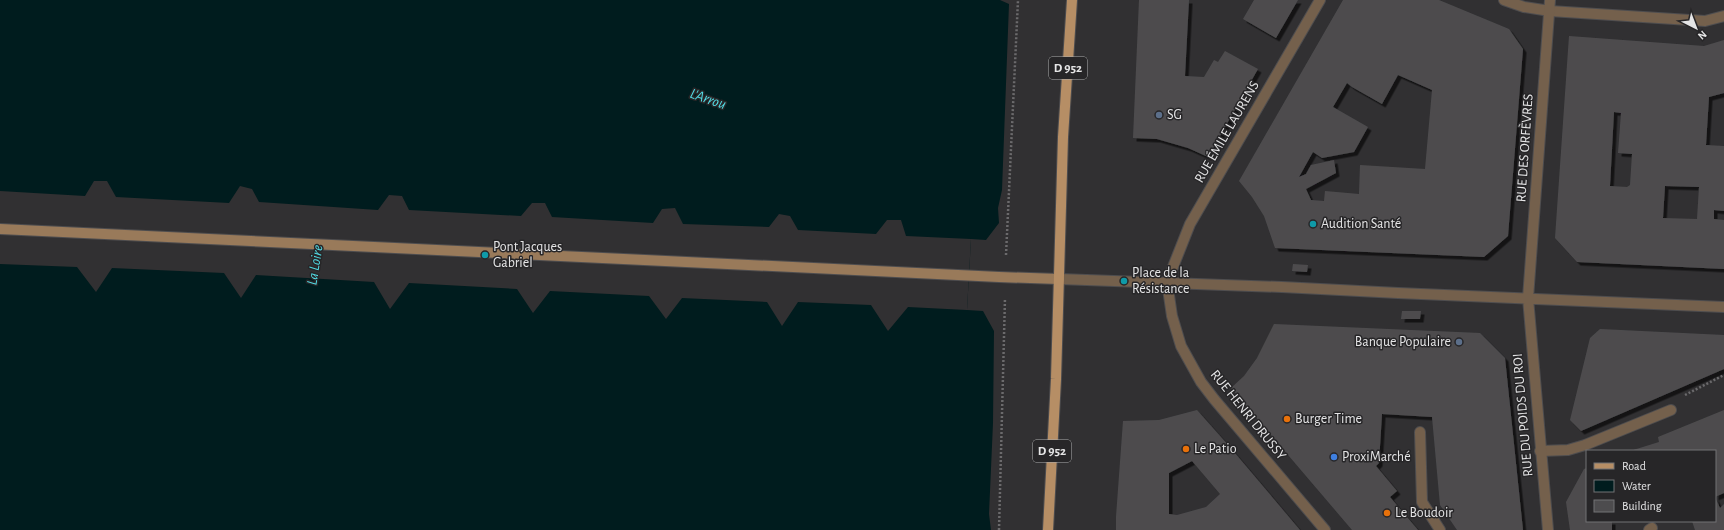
<svg xmlns="http://www.w3.org/2000/svg" width="1724" height="530" viewBox="0 0 1724 530" font-family="'Alegreya Sans',sans-serif">
  <style>
    .water { fill: #001c1e }
    .pier { fill: #313032 }
    .building { fill: #4d4c4e; fill-rule: evenodd; filter: url(#shadow) }
    .lines { fill: none; stroke-linecap: round; stroke-linejoin: round }
    .service-casing { stroke: #4e4d4f; stroke-width: 12 }
    .pedestrian-casing { stroke: #4e4d4f; stroke-width: 12 }
    .minor-casing { stroke: #4e4d4f; stroke-width: 12 }
    .secondary-casing { stroke: #4e4d4f; stroke-width: 12 }
    .primary-casing { stroke: #4e4d4f; stroke-width: 12 }
    .path { stroke: #6b6a6c; stroke-width: 2.5; stroke-dasharray: 2 2; stroke-linecap: butt }
    .service { stroke: #74604c; stroke-width: 10 }
    .pedestrian { stroke: #74604c; stroke-width: 10 }
    .minor { stroke: #74604c; stroke-width: 10 }
    .secondary { stroke: #997a5a; stroke-width: 10 }
    .primary { stroke: #b68e65; stroke-width: 10 }
    .service-dot { fill: #5c6f8a; stroke: #272628; stroke-width: 1.5 }
    .culture-dot { fill: #0f9aa8; stroke: #272628; stroke-width: 1.5 }
    .food-dot { fill: #e8710a; stroke: #272628; stroke-width: 1.5 }
    .shop-dot { fill: #3f7fe0; stroke: #272628; stroke-width: 1.5 }
    .labels { text-anchor: middle; dominant-baseline: central; stroke-width: 3; stroke-linejoin: round; paint-order: stroke }
    .shield { fill: #272628; stroke: #acacad; stroke-width: 1 }
    .shield-label { font-size: 13px; font-weight: bold; fill: #e5e5e6 }
    .poi-label { font-size: 14px; fill: #e5e5e6; stroke: #272628; text-anchor: start }
    .street-label { font-size: 14px; fill: #e5e5e6; stroke: #272628 }
    .water-label { font-size: 15px; font-style: italic; fill: #52dce5; stroke: #272628 }
  </style>
  <defs>
    <filter id="shadow"><feDropShadow dx="3.5" dy="3.5" stdDeviation="0" flood-color="#0009"/></filter>
  </defs>
  <rect width="100%" height="100%" fill="#313032"/>
  <path class="water" d="M0,0H1000L1009,4L1002,190L998,208L999,223L986,240L971,239L967,310L983,311L994,331L993,423L989,514L991,530H0Z"/>
  <path class="pier" d="M94,181H107L116,197L229,203L240,186L252,189L259,202L378,210L389,195L402,196L409,210L521,216L532,203H545L552,217L653,223L662,209L675,208L683,224L769,227L779,214L790,216L798,230L876,234L887,220H901L906,236L971,239L967,310L908,307L888,331L871,305L798,302L782,326L767,302L682,298L666,319L649,296L550,291L533,313L517,289L409,283L390,309L374,282L256,275L241,298L224,273L112,268L96,292L77,267L0,264V191L85,196Z"/>
  <path class="building" d="M1139,0H1189L1185,76L1204,77L1214,60L1218,62L1225,51L1258,69L1208,157L1188,148L1157,139L1133,138Z
    M1254,0H1298L1276,38L1243,19Z
    M1343,0H1439L1509,29L1523,49L1508,236L1484,257L1275,248L1264,216L1252,197L1239,181ZM1398,75L1432,90L1425,169L1360,165L1359,194L1325,191L1324,201L1311,200L1306,189L1336,173L1334,160L1311,165L1306,174L1299,177L1313,152L1322,158L1354,152L1368,127L1333,107L1347,83L1352,87L1382,104Z
    M1569,36L1704,46L1724,40V93L1709,97L1706,145L1724,146V211L1714,210V219L1724,220V269L1577,262L1555,238ZM1614,112L1621,113L1618,153L1632,154L1630,185L1627,187L1610,186ZM1665,186L1699,187L1697,219L1663,218Z
    M1293,264L1308,265L1307,272L1292,271Z
    M1402,311H1421L1420,319H1401Z
    M1274,324L1480,333L1505,358L1523,530H1457L1440,505L1432,417L1382,414L1379,463L1376,466L1397,491L1390,497L1418,530H1352L1231,388L1244,376L1257,358Z
    M1600,329L1724,335V369L1581,431L1570,420L1590,338Z
    M1197,410L1229,446L1300,530H1116V517L1123,421L1159,420ZM1192,461L1220,494L1206,507L1177,515L1169,514V473Z
    M1724,410V493L1715,497V451H1630L1659,442L1658,437Z
    M1587,468V521H1612V530H1570L1566,502L1584,469Z
    M1715,497L1720,508L1724,504V530H1695L1692,521H1715Z"/>
  <g class="lines">
    <g class="service-casing">
      <path id="service" d="M1420,432L1422,502L1440,530
        M1649,530L1652,528"/>
    </g>
    <g class="pedestrian-casing">
      <path id="pedestrian" d="M1320,0L1190,224L1167,282L1172,316L1181,346L1201,382L1214,399L1325,530
        M1504,0L1524,7L1550,11L1705,21L1724,16
        M1540,451L1568,450L1585,445L1671,410"/>
    </g>
    <g class="minor-casing">
      <path id="minor" d="M1059,279L1282,287L1398,293L1724,307
        M1548,530L1528,298L1550,0"/>
    </g>
    <g class="secondary-casing">
      <path id="secondary" d="M0,229L999,277L1059,279"/>
    </g>
    <g class="primary-casing">
      <path id="primary" d="M1048,530L1056,379L1063,137L1072,0"/>
    </g>
    <path class="path" d="M1006,255L1018,0
      M1685,395L1724,375
      M999,530L1005,298"/>
    <use href="#service" class="service"/>
    <use href="#pedestrian" class="pedestrian"/>
    <use href="#minor" class="minor"/>
    <use href="#secondary" class="secondary"/>
    <use href="#primary" class="primary"/>
  </g>
  <g class="service-dot">
    <circle cx="1159" cy="115" r="4"/>
    <circle cx="1459" cy="342" r="4"/>
  </g>
  <g class="culture-dot">
    <circle cx="1313" cy="224" r="4"/>
    <circle cx="485" cy="255" r="4"/>
    <circle cx="1124" cy="281" r="4"/>
  </g>
  <g class="food-dot">
    <circle cx="1287" cy="419" r="4"/>
    <circle cx="1186" cy="449" r="4"/>
    <circle cx="1387" cy="513" r="4"/>
  </g>
  <circle class="shop-dot" cx="1334" cy="457" r="4"/>
  <g class="labels">
    <g class="shield">
      <rect x="1049" y="57" width="38" height="22" rx="3"/>
      <rect x="1033" y="440" width="38" height="22" rx="3"/>
    </g>
    <g class="shield-label">
      <text x="1068" y="68">D 952</text>
      <text x="1052" y="451">D 952</text>
    </g>
    <g class="poi-label">
      <text x="1167" y="115">SG</text>
      <text x="1321" y="224">Audition Santé</text>
      <text x="493" y="247">Pont Jacques<tspan x="493" dy="16">Gabriel</tspan></text>
      <text x="1132" y="273">Place de la<tspan x="1132" dy="16">Résistance</tspan></text>
      <text x="1451" y="342" text-anchor="end">Banque Populaire</text>
      <text x="1295" y="419">Burger Time</text>
      <text x="1194" y="449">Le Patio</text>
      <text x="1342" y="457">ProxiMarché</text>
      <text x="1395" y="513">Le Boudoir</text>
    </g>
    <g class="street-label">
      <text transform="translate(1227 132) rotate(-60)">RUE ÉMILE LAURENS</text>
      <text transform="translate(1525 148) rotate(-86)">RUE DES ORFÈVRES</text>
      <text transform="translate(1248 415) rotate(51)">RUE HENRI DRUSSY</text>
      <text transform="translate(1523 415) rotate(-95)">RUE DU POIDS DU ROI</text>
    </g>
    <g class="water-label">
      <text transform="translate(708 99) rotate(19)">L'Arrou</text>
      <text transform="translate(315 265) rotate(-81)">La Loire</text>
    </g>
  </g>
  <rect x="1586" y="450" width="130" height="72" fill="#272628" stroke="#737274"/>
  <rect x="1594" y="463" width="20" height="6" fill="#b68e65" stroke="#737274"/>
  <text x="1622" y="470" font-size="12" fill="#e5e5e6">Road</text>
  <rect x="1594" y="480" width="20" height="12" fill="#001c1e" stroke="#737274"/>
  <text x="1622" y="490" font-size="12" fill="#e5e5e6">Water</text>
  <rect x="1594" y="500" width="20" height="12" fill="#4d4c4e" stroke="#737274"/>
  <text x="1622" y="510" font-size="12" fill="#e5e5e6">Building</text>
  <g transform="translate(1696 28) rotate(138)" stroke="#272628" stroke-width="3" paint-order="stroke">
  <path d="M0-3L7 15L0 10L-7 15Z" fill="#e5e5e6"/>
  <text y="-6" font-size="11" font-weight="bold" text-anchor="middle" fill="#e5e5e6">N</text>
  </g>
</svg>
